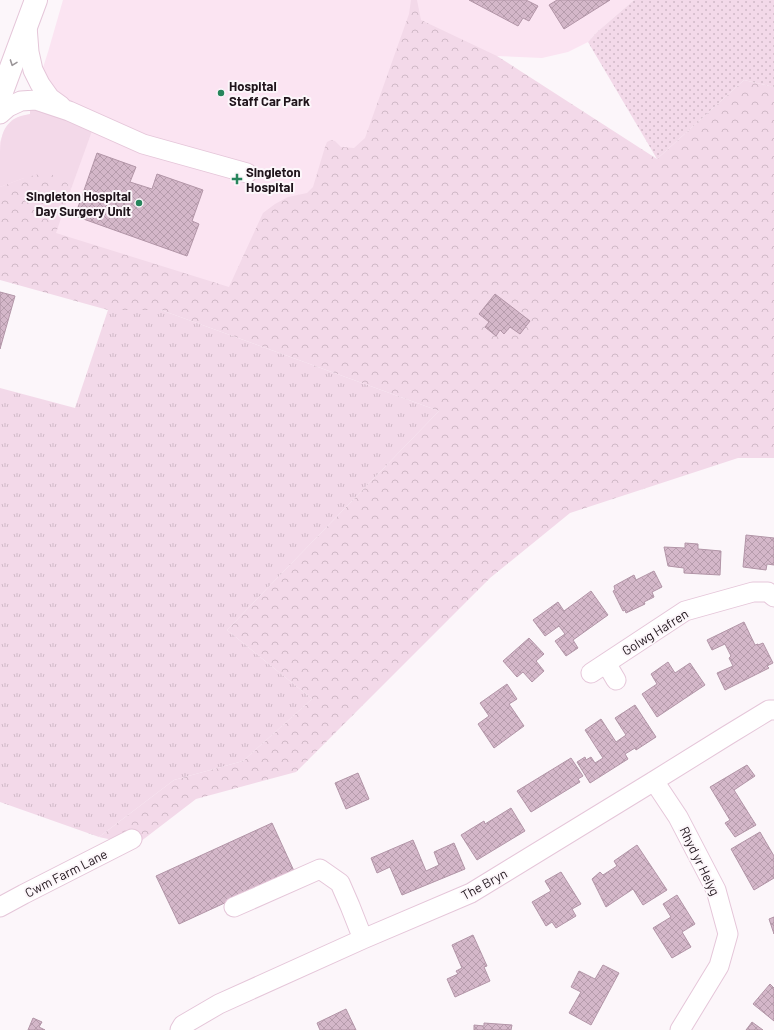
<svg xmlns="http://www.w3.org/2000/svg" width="774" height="1030" viewBox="0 0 774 1030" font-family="Barlow,sans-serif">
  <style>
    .built { fill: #fbe4f2 }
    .grass { fill: #f3d9e9 }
    .forest { fill: url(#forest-crowns) }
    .park { fill: url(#park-tufts) }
    .garden { fill: url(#garden-dots) }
    .building { fill: url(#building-cross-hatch); stroke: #b295a7 }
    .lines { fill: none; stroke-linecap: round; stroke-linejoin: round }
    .minor-casing { stroke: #e5c6d9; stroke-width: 21 }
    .major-casing { stroke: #e5c6d9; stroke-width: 24 }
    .minor { stroke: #fff; stroke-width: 19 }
    .major { stroke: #fff; stroke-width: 22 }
    .oneway { stroke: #9a9598 }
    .poi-dot { fill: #27855c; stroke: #fcf6fa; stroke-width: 1.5 }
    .labels { text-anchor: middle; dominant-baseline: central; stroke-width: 4; stroke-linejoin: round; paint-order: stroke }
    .poi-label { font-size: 13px; font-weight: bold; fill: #1f141b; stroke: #fcf6fa; text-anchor: start }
    .street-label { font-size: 13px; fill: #1f141b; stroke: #fcf6fa }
  </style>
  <defs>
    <pattern id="forest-crowns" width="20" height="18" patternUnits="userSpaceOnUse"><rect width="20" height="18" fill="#f3d9e9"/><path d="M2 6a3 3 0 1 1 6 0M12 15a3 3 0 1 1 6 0" fill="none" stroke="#d0b9c7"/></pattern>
    <pattern id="park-tufts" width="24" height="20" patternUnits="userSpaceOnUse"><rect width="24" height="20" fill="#f3d9e9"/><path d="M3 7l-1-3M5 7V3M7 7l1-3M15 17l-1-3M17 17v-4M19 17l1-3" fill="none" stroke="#d0b9c7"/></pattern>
    <pattern id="garden-dots" width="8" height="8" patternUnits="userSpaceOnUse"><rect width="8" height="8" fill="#f3d9e9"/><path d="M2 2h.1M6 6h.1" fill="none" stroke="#d0b9c7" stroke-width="1.8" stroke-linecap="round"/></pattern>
    <pattern id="building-cross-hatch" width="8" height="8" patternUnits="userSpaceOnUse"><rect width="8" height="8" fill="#d4b7c9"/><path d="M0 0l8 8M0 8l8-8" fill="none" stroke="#b69cac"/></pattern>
  </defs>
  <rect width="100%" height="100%" fill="#fcf6fa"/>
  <path class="built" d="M63,0H634L597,32L588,42L568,52L542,58L497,56L491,64L439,411L0,216V142L4,131L8,125L12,120L18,117L31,114L30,108L48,52Z"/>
  <path class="grass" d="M30,108L51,113L92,131L71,189L66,182L24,178L0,187C0,178 0,169 0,159C0,135 3,118 30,114Z"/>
  <path class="forest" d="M411,0H417L421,20L497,56L657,159L744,80L774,87V458H738L570,513L490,578L296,772L196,799L136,845L99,837L174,780L243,761L312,699L227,630L439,411L161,310H108L0,280V187L24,178L47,172L66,182L71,189L56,233L229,287L263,213L275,204L288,197L307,193L313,187L325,147L327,142L331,140L335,141L341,147L354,148L365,138L409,14Z"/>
  <path class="park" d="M108,310H161L439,411L227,630L312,699L243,761L174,780L99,837L0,802V388L75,408Z"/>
  <path class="garden" d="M634,0H774V87L744,80L657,159L588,42L597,32Z"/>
  <path class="building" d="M469,0H526L538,6L529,21L523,18L518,26Z
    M557,0H610L564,29L549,5Z
    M97,153L136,167L130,182L152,189L157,174L203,190L192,221L199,224L187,256L75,216Z
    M0,292L15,296L0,349Z
    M495,294L530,321L520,334L510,327L504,334L500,330L496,336L485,327L489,322L479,314Z
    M746,535L774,538V565L767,564L766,570L743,567Z
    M685,543L698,544V549L721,551L720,575L684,573V568L668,566L664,547L685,548Z
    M654,571L662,587L652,592L654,597L644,602L645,604L626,613L625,610L623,611L613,591L615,590L614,586L634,575L636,580Z
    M591,591L608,615L573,640L578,648L566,656L555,641L565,634L559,626L545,636L533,620L558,602L564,611Z
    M744,622L755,645L758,644V645L763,643L773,663L767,666L769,668L725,690L717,673L733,666L729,658L731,656L725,644L712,650L707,640Z
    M529,638L544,654L536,661L544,671L532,682L523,672L517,677L503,661Z
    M668,662L675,673L690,663L705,685L657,717L642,694L657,684L651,674Z
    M507,684L517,699L509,704L524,726L494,748L478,724L489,716L480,703Z
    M635,705L656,737L636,750L635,748L625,754L628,759L590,783L577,762L585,757L586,760L591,757L595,763L603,758L585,730L601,719L616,742L626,735L615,718Z
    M571,758L583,776L578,779L580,782L531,812L517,791Z
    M747,765L755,776L734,790L756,825L735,837L725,823L730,820L710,787Z
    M358,773L369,799L346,809L335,783Z
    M511,808L525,831L477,860L461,835L484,821L485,824Z
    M272,823L294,871L179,924L156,876Z
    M760,832L774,856V878L754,890L731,849Z
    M413,840L426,871L439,865L434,852L454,843L465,869L402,895L390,867L377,873L371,858Z
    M637,845L667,890L643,905L633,889L606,907L592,879L600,872L603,875L617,866L614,861Z
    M561,872L581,904L572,909L576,916L556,928L552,922L546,926L532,902L551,891L545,881Z
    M677,895L695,924L682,932L691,947L672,958L653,928L671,917L663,904Z
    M774,917V934L769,919Z
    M473,935L487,966L484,967L490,981L455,997L447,979L458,974L456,971L462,968L452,945Z
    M603,965L619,973L591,1025L569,1013L581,992L571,987L579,971L595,979Z
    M770,984L774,988V1021L753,1004Z
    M346,1009L356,1030H320L317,1023Z
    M33,1018L42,1022L39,1027L45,1030H28Z
    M752,1022L763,1030H746Z
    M484,1023L512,1025L511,1030H474V1025L484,1026Z"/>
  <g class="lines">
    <g class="minor-casing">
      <path id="minor" d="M27,26L29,52L33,70L40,84L50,98L61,106
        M0,114L8,107L21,101L36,100L69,111L143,144L247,173
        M606,663L616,680
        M591,673L685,611L753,592H768L774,597
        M654,781L678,817L716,890L728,934L719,966L680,1030
        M0,907L24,894L132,839
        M234,907L320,869L340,883L350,906L363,939
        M180,1030L183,1025L219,1004L363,939L471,893L654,781L728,735L769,710H774"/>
    </g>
    <g class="major-casing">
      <path id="major" d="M0,97L36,0"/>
    </g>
    <use href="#minor" class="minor"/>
    <use href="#major" class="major"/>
  </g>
  <defs><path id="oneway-chevron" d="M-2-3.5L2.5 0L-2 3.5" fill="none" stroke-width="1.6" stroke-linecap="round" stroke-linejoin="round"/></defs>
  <use class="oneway" href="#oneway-chevron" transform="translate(13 63) rotate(110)"/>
  <g class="poi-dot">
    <circle cx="221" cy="93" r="4"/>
    <path d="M235 173h4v4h4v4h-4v4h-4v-4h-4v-4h4z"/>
    <circle cx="139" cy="203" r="4"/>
  </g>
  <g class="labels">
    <g class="poi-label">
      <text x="229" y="86">Hospital<tspan x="229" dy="15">Staff Car Park</tspan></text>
      <text x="246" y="172">Singleton<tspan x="246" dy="15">Hospital</tspan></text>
      <text x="131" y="196" text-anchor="end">Singleton Hospital<tspan x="131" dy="15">Day Surgery Unit</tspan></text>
    </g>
    <g class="street-label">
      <text transform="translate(655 632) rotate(-32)">Golwg Hafren</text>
      <text transform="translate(700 861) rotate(64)">Rhyd yr Helyg</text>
      <text transform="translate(66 873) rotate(-27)">Cwm Farm Lane</text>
      <text transform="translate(484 884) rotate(-29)">The Bryn</text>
    </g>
  </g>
</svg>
